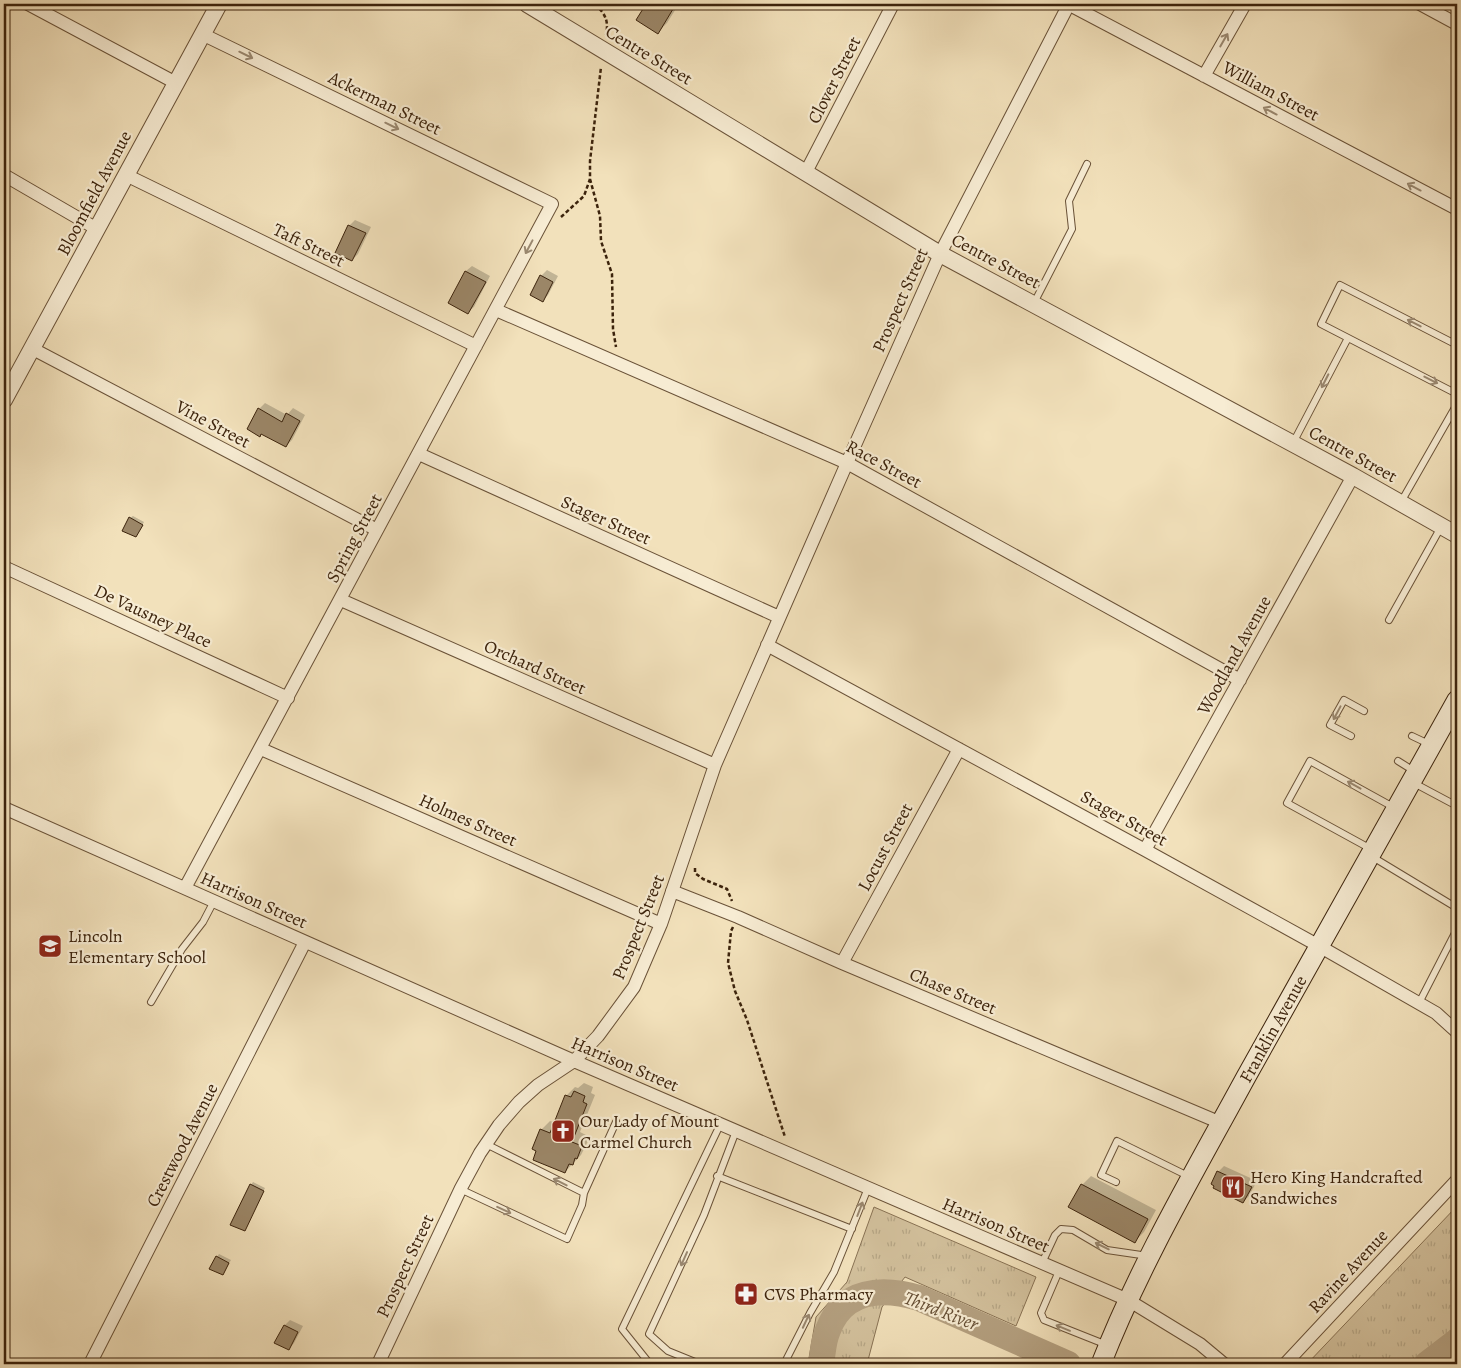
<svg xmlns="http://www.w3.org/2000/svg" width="1461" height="1368" viewBox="0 0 1461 1368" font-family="Alegreya,serif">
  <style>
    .park { fill: url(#park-tufts); stroke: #887254 }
    .shadow { fill: #0003 }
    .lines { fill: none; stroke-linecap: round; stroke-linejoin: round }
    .river { stroke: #b4a080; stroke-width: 26 }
    .building { fill: #9b8667; stroke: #3c230c }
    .service-casing { stroke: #6a5238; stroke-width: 8 }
    .minor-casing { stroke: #6a5238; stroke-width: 14 }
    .tertiary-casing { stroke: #6a5238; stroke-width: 18 }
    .secondary-casing { stroke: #3c230c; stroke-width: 21 }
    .path { stroke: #3c230c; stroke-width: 2.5; stroke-dasharray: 4 2.5; stroke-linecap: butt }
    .service { stroke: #f7ecd3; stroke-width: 6 }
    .minor { stroke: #f7ecd3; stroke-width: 12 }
    .tertiary { stroke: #f7ecd3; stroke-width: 16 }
    .secondary { stroke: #f7ecd3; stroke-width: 19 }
    .oneway { stroke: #9a8870 }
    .labels { text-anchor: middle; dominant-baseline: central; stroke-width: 4.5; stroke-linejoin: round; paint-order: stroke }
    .street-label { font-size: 18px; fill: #3c230c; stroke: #f7ecd3 }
    .poi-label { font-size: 18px; fill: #3c230c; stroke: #f7ecd3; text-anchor: start }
    .water-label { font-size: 19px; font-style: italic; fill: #664f35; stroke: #f7ecd3 }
  </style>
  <defs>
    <pattern id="park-tufts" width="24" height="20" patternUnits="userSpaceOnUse" patternTransform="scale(1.25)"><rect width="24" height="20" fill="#d3c19d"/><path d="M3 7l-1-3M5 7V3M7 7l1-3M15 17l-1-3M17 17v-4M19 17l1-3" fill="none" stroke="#b6a686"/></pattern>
  </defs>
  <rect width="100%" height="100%" fill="#f2e1bb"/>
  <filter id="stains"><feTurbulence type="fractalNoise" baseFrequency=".004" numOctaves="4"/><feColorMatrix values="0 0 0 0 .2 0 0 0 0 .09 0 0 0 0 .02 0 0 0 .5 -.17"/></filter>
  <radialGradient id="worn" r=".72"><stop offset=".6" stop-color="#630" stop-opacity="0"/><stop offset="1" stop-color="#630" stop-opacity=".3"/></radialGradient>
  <path class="park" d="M1457,1206V1364H1307Z
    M874,1207L1036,1277L1016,1326L905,1277L882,1307L867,1364H808L816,1317L847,1282Z"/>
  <path class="shadow" d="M647,4H679L667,23L658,32L637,20Z
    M355,220L371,227L358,254L352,260L336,252L349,226Z
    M472,266L490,276L474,307L468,312L450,303L466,271Z
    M547,270L558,276L548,295L543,300L532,295L541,276Z
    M265,403L287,415L293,408L305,415L292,440L286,446L262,433L259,409Z
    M133,516L144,522L138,533L130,518Z
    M584,1083L593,1087L591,1093L595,1095L580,1132L590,1137L581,1155L565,1172L541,1130L550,1121L556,1123L566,1096L575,1087L578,1088Z
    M1224,1166L1257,1181L1249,1196L1243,1202L1218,1172Z
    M1091,1176L1156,1210L1144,1232L1135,1241L1082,1185Z
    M253,1182L265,1188L244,1230L251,1185Z
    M219,1254L231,1260L223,1274L217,1257Z
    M290,1320L303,1326L294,1343L289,1349L285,1325Z"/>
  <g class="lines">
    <path class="river" d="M821,1364C823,1353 823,1341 828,1330C843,1289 882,1287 919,1298L1068,1364
      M1427,1364L1457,1341"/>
  </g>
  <path class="building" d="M646,4H676L658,34L636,20Z
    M348,225L366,233L352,261L335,253Z
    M465,271L486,282L468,314L448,303Z
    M540,275L553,282L543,302L530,295Z
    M258,408L282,422L286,413L300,421L286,447L261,434L260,437L247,429Z
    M129,517L143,525L136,537L122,531Z
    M574,1091L585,1096L583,1102L587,1104L572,1142L582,1146L577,1159L575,1158L573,1165L569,1164L565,1173L533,1160L536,1151L532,1149L540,1129L550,1133L565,1095L571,1097Z
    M1217,1171L1252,1187L1243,1203L1213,1188L1214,1186L1211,1184Z
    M250,1184L264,1191L245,1231L230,1225Z
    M1081,1184L1148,1219L1135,1243L1068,1207Z
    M216,1256L229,1263L223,1275L209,1269Z
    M284,1325L298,1332L289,1350L274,1343Z"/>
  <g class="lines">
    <g class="service-casing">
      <path id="service" d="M1034,303L1072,229L1069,201L1087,164
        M1457,345L1340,285L1321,324L1457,394
        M1293,443L1348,338
        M1401,502L1457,404
        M1389,620L1441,527
        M1351,736L1330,725L1344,700L1364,711
        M1412,736L1431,745
        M1398,761L1414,771
        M1412,782L1457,806
        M1371,849L1287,803L1310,761L1395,808
        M1371,856L1457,908
        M151,1002L182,949L203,922L214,901
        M1419,1003L1457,929
        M486,1144L584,1193
        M717,1176L852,1229
        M1116,1182L1101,1175L1117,1141L1188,1176
        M460,1189L567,1239L582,1205L584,1193L616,1122
        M1042,1263L1055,1235L1061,1229L1073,1230L1107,1250L1148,1256
        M1059,1271L1041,1313L1044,1320L1107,1345
        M650,1364L622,1329L720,1125
        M700,1364L668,1351L649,1334L704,1215L736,1131
        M784,1364L810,1313L834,1272L868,1188"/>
    </g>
    <g class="minor-casing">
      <path id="minor" d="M28,4L176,83
        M1068,4L1457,209
        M1420,4L1457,24
        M1204,76L1245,4
        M806,172L893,4
        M4,175L97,229
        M126,175L476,346
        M496,310L847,463L1240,680
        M33,349L377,530
        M419,454L779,617
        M4,567L288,698
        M341,600L715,765
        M767,645L1145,850L1319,946L1436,1013L1457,1032
        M261,749L661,924
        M4,808L574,1061L1128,1300L1200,1344L1224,1364
        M1145,850L1353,476
        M185,888L552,204L202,34
        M672,891L738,917L842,963L1221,1123
        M842,963L959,749
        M90,1364L305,942
        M378,1364L461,1188L480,1153L499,1125L519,1102L538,1085L574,1061L598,1036L634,987L661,924L715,765L847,463L940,254L1069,4
        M1285,1364L1457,1180"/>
    </g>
    <g class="tertiary-casing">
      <path id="tertiary" d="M527,4L940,254L1353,476L1457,535
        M4,400L219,4"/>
    </g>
    <g class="secondary-casing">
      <path id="secondary" d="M1101,1364C1140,1264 1195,1171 1246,1077C1316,951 1387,826 1457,700"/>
    </g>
    <path class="path" d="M595,4C605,14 609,20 606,35
      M590,179L600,216L601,241L612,274L613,329L616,347
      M561,217L584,196L590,179V161L601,67
      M695,868V873L703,879L727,889L732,901
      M733,927L731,931L728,963L735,991L747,1020L785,1137"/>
    <use href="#service" class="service"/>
    <use href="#minor" class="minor"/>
    <use href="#tertiary" class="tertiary"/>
    <use href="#secondary" class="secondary"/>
  </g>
  <defs><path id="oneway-shaft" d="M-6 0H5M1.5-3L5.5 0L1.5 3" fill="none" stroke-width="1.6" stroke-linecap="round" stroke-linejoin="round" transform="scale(1.25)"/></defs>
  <g class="oneway">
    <use href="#oneway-shaft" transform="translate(1224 40) rotate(-60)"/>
    <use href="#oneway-shaft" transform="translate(246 55) rotate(26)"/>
    <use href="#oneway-shaft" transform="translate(1270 111) rotate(-152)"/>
    <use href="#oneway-shaft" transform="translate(392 126) rotate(26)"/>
    <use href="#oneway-shaft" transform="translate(1414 187) rotate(-152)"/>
    <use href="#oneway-shaft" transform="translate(529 247) rotate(118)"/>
    <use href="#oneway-shaft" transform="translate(1414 323) rotate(-153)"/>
    <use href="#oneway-shaft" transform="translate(1431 380) rotate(27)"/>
    <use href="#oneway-shaft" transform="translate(1325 381) rotate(117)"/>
    <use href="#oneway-shaft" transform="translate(1337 713) rotate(118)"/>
    <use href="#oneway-shaft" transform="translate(1354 785) rotate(-151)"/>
    <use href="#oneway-shaft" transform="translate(560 1182) rotate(-153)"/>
    <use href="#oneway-shaft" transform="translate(860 1209) rotate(-69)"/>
    <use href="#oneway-shaft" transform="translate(504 1210) rotate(25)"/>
    <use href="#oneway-shaft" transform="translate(1102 1246) rotate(-154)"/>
    <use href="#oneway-shaft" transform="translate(684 1259) rotate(114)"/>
    <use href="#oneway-shaft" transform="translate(806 1321) rotate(-65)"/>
    <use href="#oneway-shaft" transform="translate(1063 1328) rotate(-158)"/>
  </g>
  <defs>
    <g id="school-square" transform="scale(1.25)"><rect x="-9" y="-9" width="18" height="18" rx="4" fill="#8f2418" stroke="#f7ecd3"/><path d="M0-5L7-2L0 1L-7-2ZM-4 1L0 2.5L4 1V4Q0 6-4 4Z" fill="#fff"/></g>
    <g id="church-square" transform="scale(1.25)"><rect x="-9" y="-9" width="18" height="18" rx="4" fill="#8f2418" stroke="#f7ecd3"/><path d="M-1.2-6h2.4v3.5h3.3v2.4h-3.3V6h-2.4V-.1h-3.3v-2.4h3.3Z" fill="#fff"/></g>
    <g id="restaurant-square" transform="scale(1.25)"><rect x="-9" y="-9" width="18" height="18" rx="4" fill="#8f2418" stroke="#f7ecd3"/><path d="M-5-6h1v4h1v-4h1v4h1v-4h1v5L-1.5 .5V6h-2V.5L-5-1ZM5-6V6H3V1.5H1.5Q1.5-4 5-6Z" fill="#fff"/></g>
    <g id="pharmacy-square" transform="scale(1.25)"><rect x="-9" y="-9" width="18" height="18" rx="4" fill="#8f2418" stroke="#f7ecd3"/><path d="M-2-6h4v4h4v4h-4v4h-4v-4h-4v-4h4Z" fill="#fff"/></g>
  </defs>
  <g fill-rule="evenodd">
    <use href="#school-square" x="50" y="946"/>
    <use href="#church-square" x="563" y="1131"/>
    <use href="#restaurant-square" x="1233" y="1187"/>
    <use href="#pharmacy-square" x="746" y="1294"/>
  </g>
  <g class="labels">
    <g class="street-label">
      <text transform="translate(649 55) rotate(31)">Centre Street</text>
      <text transform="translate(834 80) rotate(-63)">Clover Street</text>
      <text transform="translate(1271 91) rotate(28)">William Street</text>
      <text transform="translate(385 103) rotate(26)">Ackerman Street</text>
      <text transform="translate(94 193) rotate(-62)">Bloomfield Avenue</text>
      <text transform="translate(309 245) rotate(26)">Taft Street</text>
      <text transform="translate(996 261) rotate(28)">Centre Street</text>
      <text transform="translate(900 300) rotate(-66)">Prospect Street</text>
      <text transform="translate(213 424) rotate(28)">Vine Street</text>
      <text transform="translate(1353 454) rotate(29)">Centre Street</text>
      <text transform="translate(884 464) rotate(28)">Race Street</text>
      <text transform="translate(606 520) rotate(24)">Stager Street</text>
      <text transform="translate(354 538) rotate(-62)">Spring Street</text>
      <text transform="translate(153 616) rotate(25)">De Vausney Place</text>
      <text transform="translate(1234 655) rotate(-61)">Woodland Avenue</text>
      <text transform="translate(535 667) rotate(24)">Orchard Street</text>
      <text transform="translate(1124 818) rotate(29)">Stager Street</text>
      <text transform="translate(468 820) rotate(24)">Holmes Street</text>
      <text transform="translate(885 847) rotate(-62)">Locust Street</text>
      <text transform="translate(254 900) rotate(24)">Harrison Street</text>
      <text transform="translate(638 927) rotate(-68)">Prospect Street</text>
      <text transform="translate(953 991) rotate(23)">Chase Street</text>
      <text transform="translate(1273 1029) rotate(-61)">Franklin Avenue</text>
      <text transform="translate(625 1064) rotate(23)">Harrison Street</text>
      <text transform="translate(182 1145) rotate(-63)">Crestwood Avenue</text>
      <text transform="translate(996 1225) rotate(23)">Harrison Street</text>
      <text transform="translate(405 1266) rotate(-65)">Prospect Street</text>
      <text transform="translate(1348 1271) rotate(-47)">Ravine Avenue</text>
    </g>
    <g class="poi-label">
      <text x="68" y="936">Lincoln<tspan x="68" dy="21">Elementary School</tspan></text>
      <text x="580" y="1121">Our Lady of Mount<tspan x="580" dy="21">Carmel Church</tspan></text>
      <text x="1250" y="1177">Hero King Handcrafted<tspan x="1250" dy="21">Sandwiches</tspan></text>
      <text x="764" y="1294">CVS Pharmacy</text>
    </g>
    <g class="water-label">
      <text transform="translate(941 1311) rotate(21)">Third River</text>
    </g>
  </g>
  <rect width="1461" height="1368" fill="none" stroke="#f2e1bb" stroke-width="20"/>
  <rect x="5" y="5" width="1451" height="1358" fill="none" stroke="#3c230c" stroke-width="2.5"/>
  <rect x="10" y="10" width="1441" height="1348" fill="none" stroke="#3c230c"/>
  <rect width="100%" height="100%" filter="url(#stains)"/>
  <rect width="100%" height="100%" fill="url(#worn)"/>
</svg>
